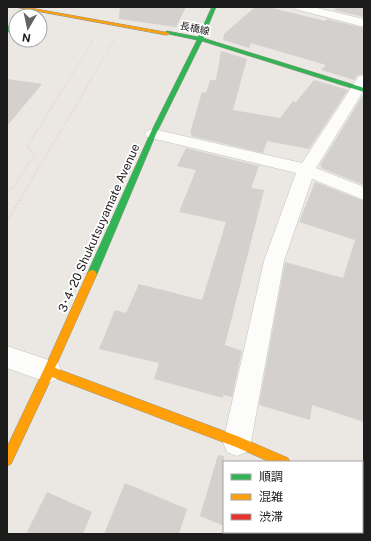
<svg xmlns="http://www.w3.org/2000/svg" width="371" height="541" viewBox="0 0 371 541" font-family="'Public Sans','Noto Sans JP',sans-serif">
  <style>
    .building { fill: #d3d0cd }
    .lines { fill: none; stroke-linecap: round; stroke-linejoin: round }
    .street-casing { stroke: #c3c2c0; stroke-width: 1 }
    .fast-casing { stroke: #95937d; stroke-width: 1 }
    .slow-casing { stroke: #95937d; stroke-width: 1 }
    .jam-casing { stroke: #95937d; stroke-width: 1 }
    .path-far2 { stroke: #ead8d7; stroke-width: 1.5; stroke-dasharray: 1 1; stroke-linecap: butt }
    .path-far1 { stroke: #ead8d7; stroke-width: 2; stroke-dasharray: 1.5 1.5; stroke-linecap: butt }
    .path { stroke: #ead8d7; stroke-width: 2.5; stroke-dasharray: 2 2; stroke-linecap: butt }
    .street { fill: #fcfcfb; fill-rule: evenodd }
    .fast { fill: #30b455; fill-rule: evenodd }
    .slow { fill: #ff9f0a; fill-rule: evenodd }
    .jam { fill: #e5322d; fill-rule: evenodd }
    .labels { text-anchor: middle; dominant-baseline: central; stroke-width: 3.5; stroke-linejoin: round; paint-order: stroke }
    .far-street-label { font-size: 10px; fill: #1c1c1c; stroke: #fff }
    .street-label { font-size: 12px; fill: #1c1c1c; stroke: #fff }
  </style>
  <rect width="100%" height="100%" fill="#ebe8e4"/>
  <path class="building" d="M120,7H186L176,27L119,19Z
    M255,7H268L325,21L327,19L364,28V74L358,75L354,80L321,70L326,65L251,43L249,48L223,40L224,34Z
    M337,7H364V17L334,10Z
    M221,51L247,59L233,110L280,118L293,101L296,102L314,80L348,90L309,149L267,141L263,153L191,136L192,134L190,133L202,92L206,93L210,80H216Z
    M7,79L42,84L7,126Z
    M363,95H364V185L321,168L322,166L320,165Z
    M186,148L259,166L251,188L264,190L225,345L242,351L232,397L223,395V398L154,379L159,363L99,349L115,310L126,313L139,284L202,300L226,222L179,212L196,170L177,166Z
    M315,182L364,201V422L312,405L310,420L259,405L285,262L343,278L355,240L299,222Z
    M218,455L224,456V526L200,516Z
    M125,483L187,509L179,534H104Z
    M47,492L92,512L83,534H26Z"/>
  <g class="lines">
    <g class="street-casing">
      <path id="street" d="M293,7H313L364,19V27L295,9Z
        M364,75V90L316,168L364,187V200L312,179L284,261L251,442L247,452L237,456L227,452L223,442L264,261L296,173L147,137L145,134L147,131L153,129L302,163L359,76Z
        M7,346L58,363L61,371L58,379L49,383L7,368Z"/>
    </g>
    <g class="fast-casing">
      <path id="fast" d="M212,7H216L203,38L364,88V92L202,41L156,134L97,274L95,277H89L87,274L150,134L197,40L164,33L167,31L198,37Z
        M14,21H16V25L7,33V28Z"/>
    </g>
    <g class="slow-casing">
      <path id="slow" d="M15,7H25L170,33L167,35Z
        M92,270L95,271L97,274L55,368L237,436L288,458L290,462H270L236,447L52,377L11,464L7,466V447L45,367L87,274L89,271Z"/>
    </g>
    <g class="jam-casing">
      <path id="jam" d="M362,488L364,489V501L362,500Z"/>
    </g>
    <path class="path-far2" d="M64,88L95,37
      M86,88L114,40"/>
    <path class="path-far1" d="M7,190L13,188L35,154L27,147L64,87
      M19,201L87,87"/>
    <path class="path" d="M7,222L20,200"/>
    <use href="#street" class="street"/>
    <use href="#fast" class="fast"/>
    <use href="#slow" class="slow"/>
    <use href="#jam" class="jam"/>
  </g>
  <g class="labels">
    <g class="far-street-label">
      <text transform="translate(195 28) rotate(12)">長橋線</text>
    </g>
    <g class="street-label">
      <text transform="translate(99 228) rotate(-66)">3･4･20 Shukutsuyamate Avenue</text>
    </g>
  </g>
  <rect width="371" height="541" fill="none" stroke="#1c1c1c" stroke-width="16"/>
  <rect x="223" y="461" width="140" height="72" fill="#ffffff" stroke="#a4a4a4"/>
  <rect x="231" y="474" width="20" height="6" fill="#30b455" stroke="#a4a4a4"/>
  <text x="259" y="481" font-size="12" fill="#1c1c1c">順調</text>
  <rect x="231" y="494" width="20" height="6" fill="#ff9f0a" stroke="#a4a4a4"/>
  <text x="259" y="501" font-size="12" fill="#1c1c1c">混雑</text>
  <rect x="231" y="514" width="20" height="6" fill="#e5322d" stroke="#a4a4a4"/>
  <text x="259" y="521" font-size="12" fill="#1c1c1c">渋滞</text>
  <g transform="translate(28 28) rotate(189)"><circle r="19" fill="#ffffff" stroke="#a4a4a4"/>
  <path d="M0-3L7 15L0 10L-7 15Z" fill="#646362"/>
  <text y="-6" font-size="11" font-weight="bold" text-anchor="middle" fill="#1c1c1c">N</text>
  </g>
</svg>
